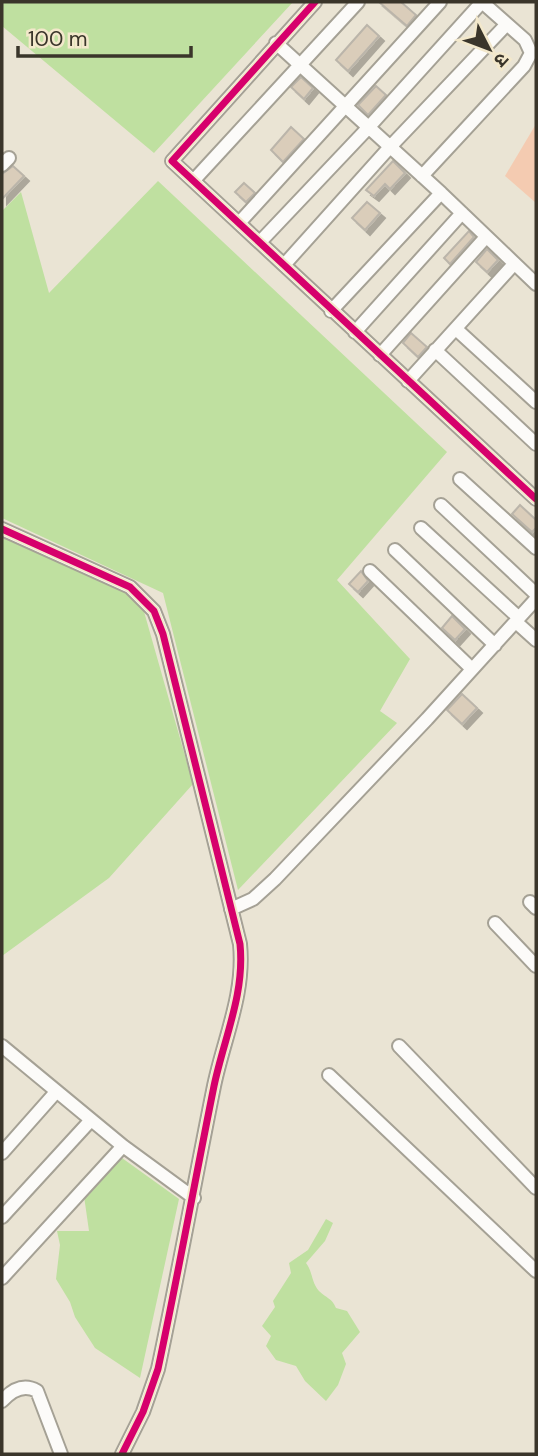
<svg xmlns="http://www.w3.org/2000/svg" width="538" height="1456" viewBox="0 0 538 1456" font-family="'DM Sans','Noto Sans Devanagari',sans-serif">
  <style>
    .green { fill: #f4cbb1 }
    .water { fill: #bfe0a0 }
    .building { fill: #dacdba; stroke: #bbb5aa; stroke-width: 2; filter: url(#shadow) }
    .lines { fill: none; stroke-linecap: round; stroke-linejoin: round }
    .minor-casing { stroke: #a5a195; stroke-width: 16 }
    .minor { stroke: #fcfbf9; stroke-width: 12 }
    .cycleway-casing { stroke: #f3e8cb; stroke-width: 11 }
    .cycleway { stroke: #d6006c; stroke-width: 7 }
  </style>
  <defs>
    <filter id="shadow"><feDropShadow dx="5" dy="5" stdDeviation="0" flood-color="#0004"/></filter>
  </defs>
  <rect width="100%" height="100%" fill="#eae4d4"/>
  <path class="green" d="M536,124V203L505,176Z"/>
  <path class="water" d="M2,2H293L154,153L2,26Z
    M158,181L447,452L337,580L410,659L380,711L397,723L238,890L163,593L2,518V211L21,192L49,293Z
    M2,531L139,594L193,784L109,878L2,956Z
    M122,1158L179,1199L140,1378L95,1348L75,1317L70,1302L56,1279L60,1245L57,1231H89L84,1196Z
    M326,1219L333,1223L325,1241L306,1263C313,1272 311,1282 319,1291C326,1298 332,1298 336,1308L347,1311L360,1332L342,1353L346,1364L338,1385L326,1401L305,1381L296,1366L276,1360L266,1346L271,1336L262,1326L275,1307L273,1301L291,1273L289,1263L308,1250Z"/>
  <path class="building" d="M379,2H401L416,15L407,26Z
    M367,25L379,36L348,71L336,60Z
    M301,77L313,88L304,99L291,87Z
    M376,86L386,95L368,115L358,105Z
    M291,127L304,139L283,162L271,150Z
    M393,161L405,173L390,189L385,184L374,196L366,190Z
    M13,166L24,176L2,199V174Z
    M244,183L255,193L246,202L235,192Z
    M367,202L380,213L365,230L352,218Z
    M469,231L474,237L450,264L444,258Z
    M487,249L498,260L487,272L476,262Z
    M411,333L427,347L418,357L403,343Z
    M520,505L536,520V528L532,532L512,514Z
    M361,571L368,581L358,592L349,584Z
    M452,616L465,629L455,640L442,628Z
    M462,694L477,708L462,724L447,710Z"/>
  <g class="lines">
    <g class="minor-casing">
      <path id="minor" d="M315,2L172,161L536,499
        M276,43L441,193L536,284
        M2,165L9,158
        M422,176L524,66L531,53L525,40L482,2
        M194,180L358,2
        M239,223L440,2
        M260,242L368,128L482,2
        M284,265L389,148L507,24
        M331,311L441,193
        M456,329L536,402
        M355,332L462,213
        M435,350L536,444
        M380,355L486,237
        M408,381L514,264
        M460,479L536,548
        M441,505L536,594
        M421,528L519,618
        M2,529L130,587L154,611L163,634L240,944C245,994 224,1038 214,1086C195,1180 178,1275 158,1369L143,1412L122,1454
        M395,550L495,645
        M370,571L472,669
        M516,622L536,640
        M530,902L536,908
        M231,909L253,899L275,879L427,719L536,599
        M495,923L536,966
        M2,1046L123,1146L194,1198
        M399,1046L536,1188
        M329,1075L536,1271
        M2,1153L56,1092
        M2,1217L91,1120
        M2,1278L123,1146
        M2,1401C11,1391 23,1383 37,1391L61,1454"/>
    </g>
    <use href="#minor" class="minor"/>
    <g class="cycleway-casing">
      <path id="cycleway" d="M315,2L172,161L536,499
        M2,529L130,587L154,611L163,634L240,944C245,994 224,1038 214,1086C195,1180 178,1275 158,1369L143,1412L122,1454"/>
    </g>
    <use href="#cycleway" class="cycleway"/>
  </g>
  <rect width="538" height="1456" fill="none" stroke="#3a352a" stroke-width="7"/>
  <g transform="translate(489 49) rotate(132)" stroke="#f3e8cb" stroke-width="5" paint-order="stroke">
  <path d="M0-5L12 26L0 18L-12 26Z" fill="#3a352a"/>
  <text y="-10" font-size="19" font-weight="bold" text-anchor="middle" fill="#3a352a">उ</text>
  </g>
  <path d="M18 46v10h173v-10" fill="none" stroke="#3a352a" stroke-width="3.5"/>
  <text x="28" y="46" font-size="21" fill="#3a352a" stroke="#f3e8cb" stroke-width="5" paint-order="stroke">100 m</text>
</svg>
